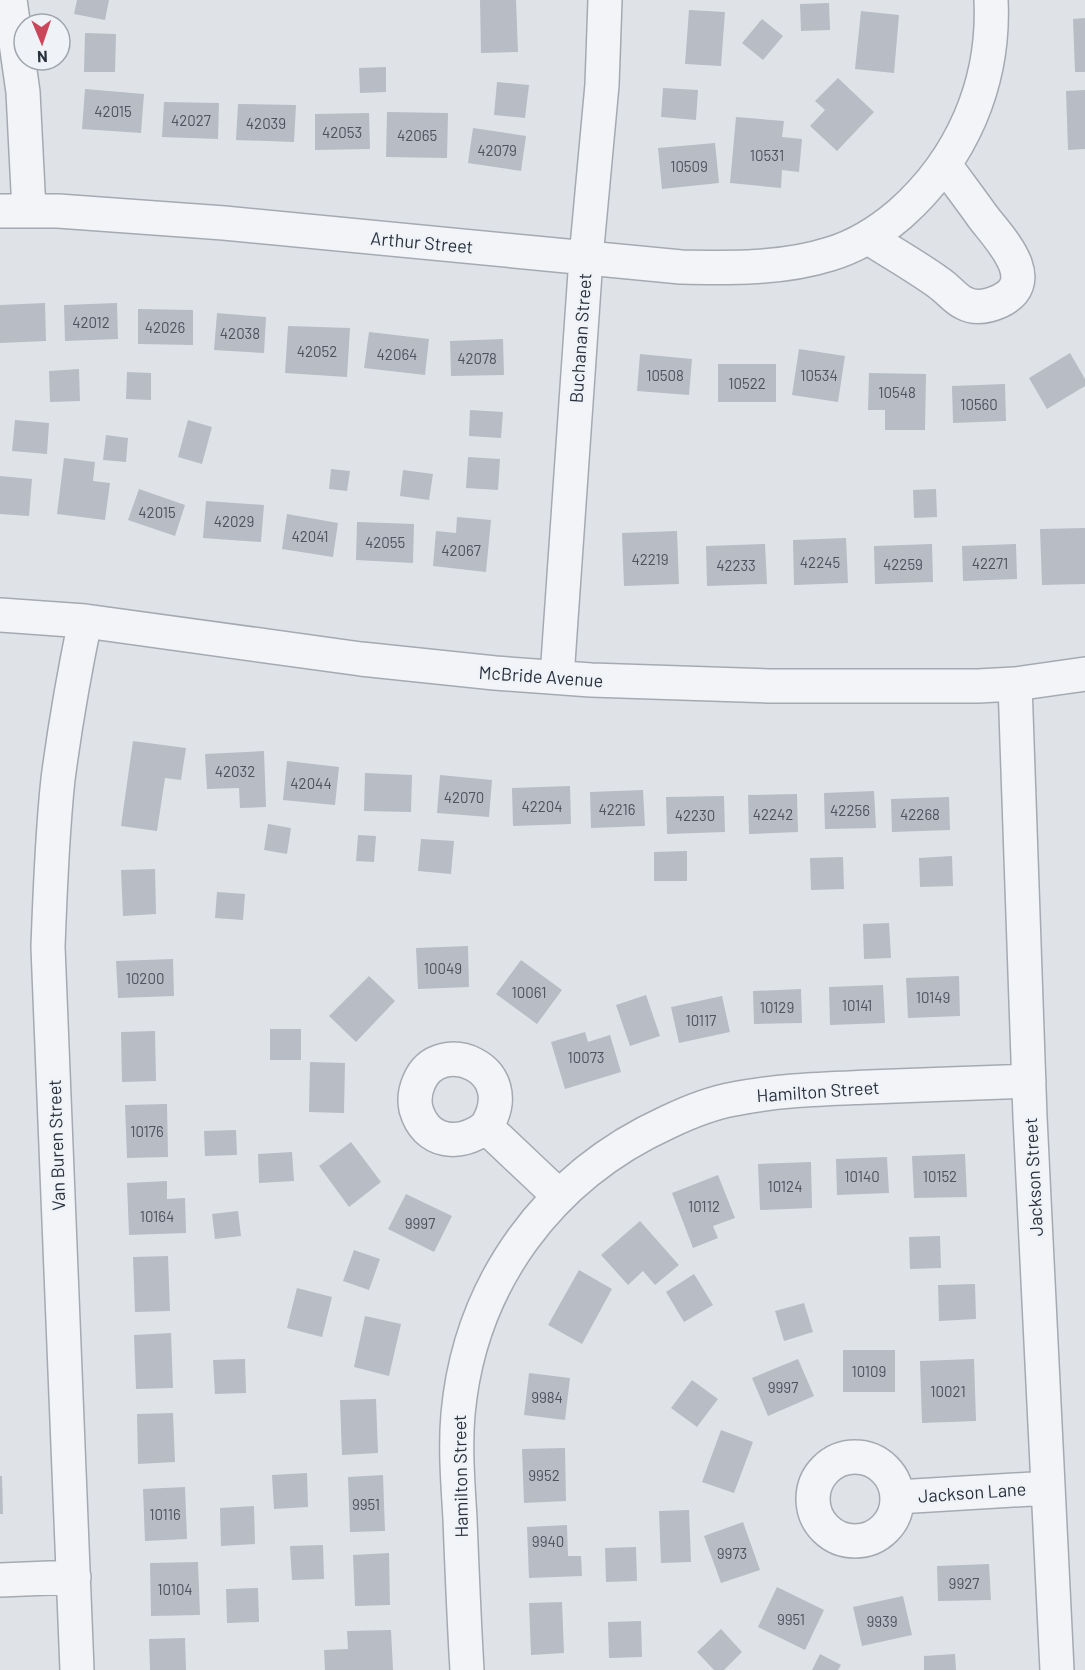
<svg xmlns="http://www.w3.org/2000/svg" width="1085" height="1670" viewBox="0 0 1085 1670" font-family="Barlow,sans-serif">
  <style>
    .building { fill: #b7bcc5 }
    .lines { fill: none; stroke-linecap: round; stroke-linejoin: round }
    .street-casing { stroke: #a5aab2; stroke-width: 36 }
    .street { stroke: #f2f4f7; stroke-width: 33 }
    .labels { text-anchor: middle; dominant-baseline: central; stroke-width: 4.5; stroke-linejoin: round; paint-order: stroke }
    .number-label { font-size: 15px; fill: #4c5460 }
    .street-label { font-size: 18px; fill: #29313f; stroke: #eff2f6 }
  </style>
  <rect width="100%" height="100%" fill="#dfe3e8"/>
  <path class="building" d="M77,0H109L105,20L74,14Z
    M480,0H516L518,52L481,53Z
    M829,3L830,30L801,31L800,4Z
    M689,10L725,12L721,66L685,64Z
    M861,11L899,15L894,73L855,69Z
    M1085,18V72H1075L1073,19Z
    M762,19L783,36L763,60L742,43Z
    M85,33L116,34L115,72H84Z
    M386,67V92L360,93L359,68Z
    M838,78L874,112L837,151L810,126L825,110L815,101Z
    M497,82L529,85L525,118L494,115Z
    M663,88L698,90L696,120L661,117Z
    M85,89L144,94L141,133L82,129Z
    M1085,90V149L1068,150L1066,91Z
    M164,102L219,103L218,139L162,137Z
    M238,104L296,105L294,142L236,140Z
    M387,112L448,113L447,158L386,157Z
    M369,113L370,149L315,150V114Z
    M736,117L784,121L782,137L802,139L799,172L782,170L781,188L730,183Z
    M473,128L526,136L521,171L468,163Z
    M715,143L719,183L662,189L658,148Z
    M45,303L46,341L0,343V305Z
    M117,303L118,339L65,341L64,305Z
    M138,309L193,310V345L138,344Z
    M217,313L266,317L264,353L214,350Z
    M288,326L350,328L347,377L285,373Z
    M369,332L429,339L425,375L364,368Z
    M503,339L504,375L451,376L450,341Z
    M799,349L845,356L838,402L792,395Z
    M1070,353L1085,379V386L1047,409L1029,378Z
    M640,354L692,359L689,395L637,391Z
    M718,364H776V402H718Z
    M79,369L80,401L50,402L49,371Z
    M127,372L151,373V400L126,399Z
    M869,373L926,374L925,430H885V410H868Z
    M1005,384L1006,421L953,423L952,386Z
    M470,410L503,412L501,438L469,436Z
    M15,420L49,423L47,454L12,451Z
    M188,420L212,427L202,464L178,457Z
    M106,435L128,438L126,462L103,460Z
    M468,457L500,459L498,490L466,488Z
    M64,458L95,462L93,481L110,483L105,520L57,514Z
    M331,469L350,471L347,491L329,489Z
    M403,470L433,474L429,500L400,496Z
    M0,476L32,479L29,516L0,514Z
    M139,489L185,505L175,536L128,520Z
    M936,489L937,517L914,518L913,490Z
    M206,501L264,505L261,542L203,538Z
    M287,514L338,523L333,557L282,549Z
    M457,517L491,520L486,572L433,566L436,531L456,533Z
    M357,522L414,524L413,563L356,560Z
    M1085,528V584L1042,585L1040,529Z
    M677,531L679,584L624,586L622,533Z
    M846,538L848,583L794,585L793,540Z
    M765,544L767,584L707,586L706,546Z
    M932,544L933,582L875,584L874,546Z
    M1016,544L1017,579L963,581L962,546Z
    M133,741L186,748L181,780L165,778L157,831L121,826Z
    M264,751L266,807L240,808L239,788L207,789L205,754Z
    M287,761L339,767L335,805L283,800Z
    M365,773L412,775L411,812L364,811Z
    M440,775L492,780L489,817L437,813Z
    M570,786L571,824L513,826L512,788Z
    M643,790L645,826L591,828L590,792Z
    M874,791L876,828L825,829L824,793Z
    M797,794L798,832L749,834L748,795Z
    M724,796L725,832L667,834L666,797Z
    M949,797L950,830L892,832L891,799Z
    M268,824L291,828L287,854L264,850Z
    M358,835L376,836L374,862L356,861Z
    M421,839L454,841L451,874L418,871Z
    M687,851V881H654V852Z
    M952,856L953,886L920,887L919,858Z
    M843,857L844,889L811,890L810,858Z
    M155,869L156,914L123,916L121,870Z
    M217,892L245,894L243,920L215,918Z
    M889,923L891,958L864,959L863,924Z
    M468,946L469,987L418,989L416,948Z
    M173,959L174,996L118,998L116,961Z
    M521,960L562,990L537,1024L496,994Z
    M369,976L395,1001L356,1042L329,1016Z
    M959,976L960,1016L908,1018L906,978Z
    M883,985L885,1023L830,1025L829,987Z
    M801,989L802,1023L754,1024L753,991Z
    M646,995L660,1036L630,1046L616,1005Z
    M722,996L730,1032L679,1043L671,1007Z
    M270,1029H301V1060H270Z
    M155,1031L156,1081L122,1082L121,1032Z
    M585,1032L588,1042L610,1035L621,1072L565,1089L551,1042Z
    M310,1062L345,1063L344,1113L309,1112Z
    M167,1104L168,1157L127,1158L125,1105Z
    M236,1130L237,1155L205,1156L204,1131Z
    M351,1142L381,1182L349,1207L319,1166Z
    M292,1152L294,1181L259,1183L258,1154Z
    M965,1154L967,1197L914,1198L912,1156Z
    M887,1157L889,1193L837,1195L836,1159Z
    M811,1162L812,1208L760,1210L758,1164Z
    M718,1175L735,1218L713,1226L718,1238L693,1248L672,1193Z
    M167,1181V1199L185,1198L186,1233L129,1235L127,1183Z
    M406,1194L452,1216L434,1252L388,1229Z
    M238,1211L241,1236L215,1239L212,1214Z
    M640,1221L679,1265L655,1285L643,1271L628,1285L601,1255Z
    M940,1236L941,1268L910,1269L909,1237Z
    M354,1250L380,1259L369,1290L343,1281Z
    M168,1256L170,1311L135,1312L133,1257Z
    M579,1270L612,1289L582,1344L548,1325Z
    M694,1274L713,1305L684,1322L666,1292Z
    M975,1284L976,1319L939,1321L938,1285Z
    M297,1288L332,1297L322,1337L287,1328Z
    M804,1303L813,1332L784,1341L775,1311Z
    M365,1316L401,1324L389,1376L354,1367Z
    M171,1333L173,1388L136,1389L134,1335Z
    M843,1350H895V1392H843Z
    M245,1359L246,1393L215,1394L213,1360Z
    M798,1359L814,1396L768,1416L752,1378Z
    M974,1359L976,1421L922,1423L920,1361Z
    M529,1373L570,1378L565,1420L524,1415Z
    M692,1380L718,1399L697,1427L671,1408Z
    M376,1399L378,1453L342,1455L340,1400Z
    M173,1413L175,1462L138,1464L137,1414Z
    M721,1430L753,1442L734,1493L702,1482Z
    M565,1448L566,1501L524,1503L522,1449Z
    M307,1473L308,1507L274,1509L272,1475Z
    M383,1475L385,1531L350,1532L348,1477Z
    M0,1476H2L3,1514H0Z
    M185,1487L187,1539L145,1541L143,1489Z
    M254,1506L255,1544L221,1546L220,1508Z
    M689,1510L691,1562L661,1563L659,1511Z
    M743,1522L760,1570L721,1583L704,1536Z
    M567,1525L568,1556H581L582,1576L529,1578L527,1527Z
    M323,1545L324,1579L292,1580L290,1546Z
    M636,1547L637,1581L606,1582L605,1548Z
    M389,1553L390,1605L355,1606L353,1555Z
    M198,1562L200,1615L151,1616L150,1563Z
    M989,1564L991,1600L938,1601L937,1566Z
    M777,1587L824,1610L805,1650L758,1627Z
    M258,1588L259,1622L227,1623L226,1589Z
    M903,1596L912,1635L862,1646L853,1607Z
    M562,1602L564,1653L531,1655L529,1603Z
    M641,1621L642,1657L609,1658L608,1622Z
    M721,1629L742,1652L724,1670H714L697,1652Z
    M391,1630L393,1670H325L324,1650L348,1649L347,1631Z
    M185,1638L186,1670H150L149,1639Z
    M820,1654L841,1665L838,1670H812Z
    M955,1654L956,1670H924V1656Z"/>
  <g class="lines">
    <g class="street-casing">
      <path id="street" d="M10,0L23,92L29,211
        M0,211H58L224,223L681,267C730,268 783,269 830,254C857,246 879,232 900,214C962,159 995,83 991,0
        M869,238C892,253 917,267 939,283C948,289 955,299 964,303C975,309 989,306 1000,301C1042,281 999,238 983,217C971,200 958,183 945,165
        M0,615L85,621L361,659L495,673L591,680L769,686H978L1015,684L1085,674
        M557,677L586,258L602,85L605,0
        M1015,684L1030,1117L1057,1670
        M486,1127C460,1147 426,1144 416,1109C414,1100 415,1091 419,1082C439,1034 523,1068 486,1127L559,1196
        M813 1499a42 42 0 1 1 84 0a42 42 0 1 1-84 0Z
        M897,1497L1048,1488
        M0,1580L74,1577
        M77,1670L48,947C50,891 52,835 58,779C65,726 74,674 85,621
        M467,1670C464,1620 462,1570 460,1519C458,1484 455,1449 458,1414C470,1283 549,1176 668,1122C689,1112 711,1103 734,1099C778,1090 823,1089 869,1087C922,1085 976,1083 1029,1081"/>
    </g>
    <use href="#street" class="street"/>
  </g>
  <g class="labels">
    <g class="number-label">
      <text x="113" y="111">42015</text>
      <text x="191" y="120">42027</text>
      <text x="266" y="123">42039</text>
      <text x="342" y="132">42053</text>
      <text x="417" y="135">42065</text>
      <text x="497" y="150">42079</text>
      <text x="767" y="155">10531</text>
      <text x="689" y="166">10509</text>
      <text x="91" y="322">42012</text>
      <text x="165" y="327">42026</text>
      <text x="240" y="333">42038</text>
      <text x="317" y="351">42052</text>
      <text x="397" y="354">42064</text>
      <text x="477" y="358">42078</text>
      <text x="665" y="375">10508</text>
      <text x="819" y="375">10534</text>
      <text x="747" y="383">10522</text>
      <text x="897" y="392">10548</text>
      <text x="979" y="404">10560</text>
      <text x="157" y="512">42015</text>
      <text x="234" y="521">42029</text>
      <text x="310" y="536">42041</text>
      <text x="385" y="542">42055</text>
      <text x="461" y="550">42067</text>
      <text x="650" y="559">42219</text>
      <text x="820" y="562">42245</text>
      <text x="990" y="563">42271</text>
      <text x="903" y="564">42259</text>
      <text x="736" y="565">42233</text>
      <text x="235" y="771">42032</text>
      <text x="311" y="783">42044</text>
      <text x="464" y="797">42070</text>
      <text x="542" y="806">42204</text>
      <text x="617" y="809">42216</text>
      <text x="850" y="810">42256</text>
      <text x="773" y="814">42242</text>
      <text x="920" y="814">42268</text>
      <text x="695" y="815">42230</text>
      <text x="443" y="968">10049</text>
      <text x="145" y="978">10200</text>
      <text x="529" y="992">10061</text>
      <text x="933" y="997">10149</text>
      <text x="857" y="1005">10141</text>
      <text x="777" y="1007">10129</text>
      <text x="701" y="1020">10117</text>
      <text x="586" y="1057">10073</text>
      <text x="147" y="1131">10176</text>
      <text x="862" y="1176">10140</text>
      <text x="940" y="1176">10152</text>
      <text x="785" y="1186">10124</text>
      <text x="704" y="1206">10112</text>
      <text x="157" y="1216">10164</text>
      <text x="420" y="1223">9997</text>
      <text x="869" y="1371">10109</text>
      <text x="783" y="1387">9997</text>
      <text x="948" y="1391">10021</text>
      <text x="547" y="1397">9984</text>
      <text x="544" y="1475">9952</text>
      <text x="366" y="1504">9951</text>
      <text x="165" y="1514">10116</text>
      <text x="548" y="1541">9940</text>
      <text x="732" y="1553">9973</text>
      <text x="964" y="1583">9927</text>
      <text x="175" y="1589">10104</text>
      <text x="791" y="1619">9951</text>
      <text x="882" y="1621">9939</text>
    </g>
    <g class="street-label">
      <text transform="translate(422 242) rotate(5)">Arthur Street</text>
      <text transform="translate(580 338) rotate(-86)">Buchanan Street</text>
      <text transform="translate(541 676) rotate(4)">McBride Avenue</text>
      <text transform="translate(818 1091) rotate(-4)">Hamilton Street</text>
      <text transform="translate(56 1145) rotate(-92)">Van Buren Street</text>
      <text transform="translate(1033 1177) rotate(-93)">Jackson Street</text>
      <text transform="translate(460 1476) rotate(-91)">Hamilton Street</text>
      <text transform="translate(972 1492) rotate(-4)">Jackson Lane</text>
    </g>
  </g>
  <g transform="translate(42 42) rotate(178)"><circle r="28" fill="#eff2f6" stroke="#a0a5ad" stroke-width="1.5"/>
  <path d="M0-4.5L10 22L0 15L-10 22Z" fill="#cb465a"/>
  <text y="-9" font-size="16" font-weight="bold" text-anchor="middle" fill="#29313f">N</text>
  </g>
</svg>
